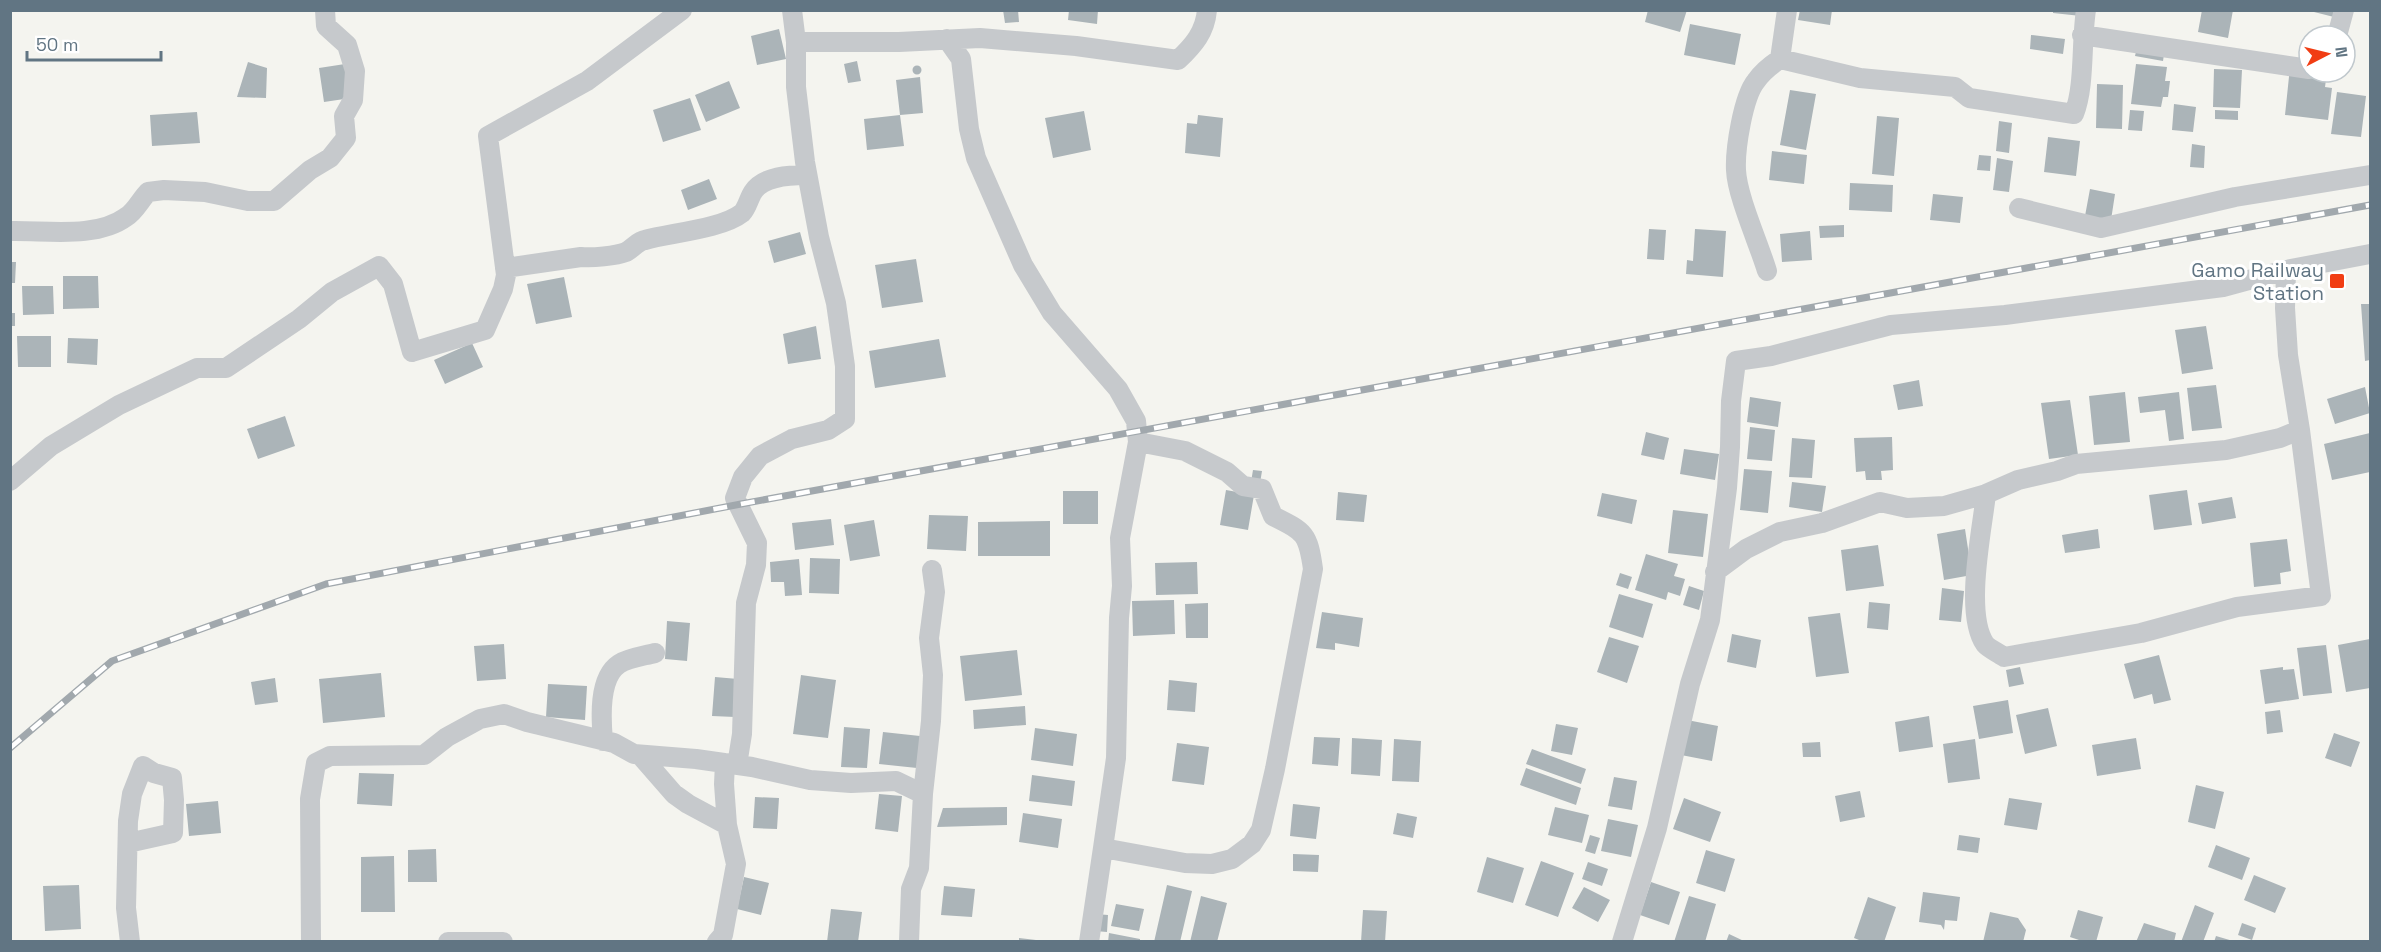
<svg xmlns="http://www.w3.org/2000/svg" width="2381" height="952" viewBox="0 0 2381 952" font-family="'Space Grotesk',sans-serif">
  <style>
    .building { fill: #abb4b8 }
    .lines { fill: none; stroke-linecap: round; stroke-linejoin: round }
    .street { stroke: #c6c9cc; stroke-width: 20 }
    .rail-casing { stroke: #a1a8ad; stroke-width: 7 }
    .rail { stroke: #fff; stroke-width: 4.5; stroke-dasharray: 14; stroke-linecap: butt }
    .poi-dot { fill: #f13d13; stroke: #fff; stroke-width: 2 }
    .labels { text-anchor: middle; dominant-baseline: central; stroke-width: 6; stroke-linejoin: round; paint-order: stroke }
    .poi-label { font-size: 20px; fill: #617583; stroke: #fff; text-anchor: end }
  </style>
  <rect width="100%" height="100%" fill="#f4f4ef"/>
  <path class="building" d="M1003,10H1018L1019,22L1005,23Z
    M1069,10H1098L1097,24L1068,20Z
    M1648,10H1687L1680,32L1645,22Z
    M1800,10H1832L1830,25L1798,20Z
    M2053,10H2081V16L2053,13Z
    M2202,10H2233L2228,38L2198,32Z
    M2306,10H2335L2334,17Z
    M1690,24L1741,34L1735,65L1684,55Z
    M779,29L786,59L757,65L751,36Z
    M2031,35L2065,39L2063,54L2030,49Z
    M2138,43L2165,48L2163,61L2135,56Z
    M857,61L861,81L848,83L844,64Z
    M248,62L267,68L266,98L237,97Z
    M345,64L351,98L324,102L319,68Z
    M2136,64L2167,67L2165,81H2170L2168,97H2163L2161,107L2131,104Z
    M912.5 70a4.5 4.5 0 1 1 9 0a4.5 4.5 0 1 1-9 0Z
    M2290,67L2309,72H2327L2325,87L2332,88L2328,120L2285,115Z
    M2214,69L2242,70L2240,108L2213,107Z
    M920,77L923,113L900,115L904,146L867,150L864,119L900,115L896,80Z
    M729,81L740,108L706,122L695,95Z
    M2097,84L2123,85L2122,129L2096,128Z
    M1790,90L1816,94L1806,150L1780,145Z
    M2337,92L2366,96L2361,137L2331,134Z
    M690,98L701,130L663,142L653,110Z
    M2174,104L2196,107L2193,132L2172,130Z
    M2130,110L2144,111L2142,131L2128,130Z
    M2215,110L2238,111V120L2215,119Z
    M1084,111L1091,150L1053,158L1045,118Z
    M197,112L200,143L152,146L150,115Z
    M1198,115L1223,118L1220,157L1185,153L1187,123L1197,124Z
    M1877,116L1899,118L1894,176L1872,174Z
    M1999,121L2012,123L2009,153L1996,151Z
    M2048,137L2080,141L2076,176L2044,172Z
    M2192,144L2205,146L2204,168L2190,167Z
    M1772,151L1807,155L1804,184L1769,180Z
    M1979,155L1991,156L1990,171L1977,170Z
    M1997,158L2013,161L2009,192L1993,190Z
    M709,179L717,199L688,210L681,190Z
    M1850,183L1893,185L1892,212L1849,210Z
    M2090,189L2115,194L2111,220L2085,216Z
    M1933,194L1963,197L1960,223L1930,220Z
    M1844,225V237L1820,238L1819,226Z
    M1649,229L1666,230L1664,260L1647,259Z
    M1695,229L1726,231L1723,277L1686,274L1687,260L1693,261Z
    M1810,231L1812,260L1782,262L1780,234Z
    M800,232L806,254L774,263L768,241Z
    M916,259L923,302L882,308L875,265Z
    M10,262H16L15,283H10Z
    M63,276H98L99,308L63,309Z
    M564,277L572,317L536,324L527,284Z
    M22,286H53L54,314L23,315Z
    M2361,304H2370V360L2365,361Z
    M10,313H15V326H10Z
    M816,326L821,359L788,364L783,334Z
    M2206,326L2213,369L2182,374L2175,330Z
    M17,336H51V367H18Z
    M68,338L98,339L97,365L67,363Z
    M939,339L946,377L875,388L869,351Z
    M472,343L483,367L445,384L434,360Z
    M1919,380L1923,406L1898,410L1893,385Z
    M2216,385L2222,428L2192,431L2187,388Z
    M2365,387L2370,413L2335,424L2327,399Z
    M2125,392L2130,442L2094,445L2089,396Z
    M2179,392L2184,439L2169,441L2165,410L2140,413L2138,397Z
    M1750,397L1781,402L1778,427L1747,422Z
    M2070,400L2078,455L2049,459L2041,403Z
    M285,416L295,446L258,459L247,429Z
    M1750,427L1775,430L1772,461L1747,459Z
    M1646,432L1669,438L1664,460L1641,455Z
    M2370,433V472L2332,480L2324,444Z
    M1892,437L1893,470L1881,471L1882,480H1866L1865,471L1856,472L1854,438Z
    M1792,438L1815,440L1812,478L1789,477Z
    M1684,449L1719,454L1715,480L1680,474Z
    M1744,469L1772,471L1768,513L1740,510Z
    M1253,470L1262,471L1260,483L1251,482Z
    M1792,482L1826,486L1822,512L1789,507Z
    M1226,490L1254,495L1248,530L1220,525Z
    M2187,490L2192,525L2154,530L2149,495Z
    M1063,491H1098V524H1063Z
    M1338,492L1367,495L1364,522L1336,520Z
    M1602,493L1637,500L1632,524L1597,516Z
    M2232,497L2236,518L2202,524L2198,503Z
    M1673,510L1708,514L1703,557L1668,553Z
    M929,515L968,516L966,551L927,549Z
    M831,519L834,545L795,550L792,523Z
    M874,520L880,556L850,561L844,525Z
    M1050,521V556H978V522Z
    M1965,529L1972,575L1944,580L1937,534Z
    M2098,529L2100,548L2065,553L2062,535Z
    M2287,539L2291,571L2280,573L2281,584L2254,587L2250,543Z
    M1878,545L1884,586L1846,591L1841,550Z
    M1646,554L1678,564L1674,576L1685,579L1680,596L1668,592L1666,600L1635,590Z
    M810,558L840,559L839,594L809,593Z
    M799,559L802,595L785,596L784,582H771L770,562Z
    M1197,562L1198,594L1156,595L1155,563Z
    M1620,573L1632,577L1628,589L1616,585Z
    M1689,586L1704,591L1699,610L1683,605Z
    M1942,588L1964,591L1961,622L1939,620Z
    M1619,594L1653,604L1643,638L1609,627Z
    M1174,600L1175,634L1133,636L1132,601Z
    M1869,602L1890,604L1888,630L1867,628Z
    M1208,603V638H1186L1185,604Z
    M1322,612L1363,618L1359,647L1335,643V650L1316,648Z
    M1840,613L1849,673L1816,677L1808,617Z
    M667,621L690,623L687,661L665,659Z
    M1732,634L1761,640L1756,668L1727,662Z
    M1609,637L1639,646L1627,683L1597,672Z
    M2370,639V688L2346,692L2338,645Z
    M504,644L506,679L477,681L474,646Z
    M2326,645L2332,693L2303,696L2297,648Z
    M1017,650L1022,695L965,701L960,656Z
    M2159,655L2171,700L2154,704L2152,694L2134,699L2124,664Z
    M2020,667L2024,684L2009,687L2006,670Z
    M2283,667V670L2294,669L2299,699L2265,704L2260,670Z
    M381,673L385,717L323,723L319,679Z
    M801,675L836,680L828,738L793,734Z
    M715,677L738,679L735,717L712,716Z
    M275,678L278,702L255,705L251,682Z
    M1169,680L1197,683L1195,712L1167,710Z
    M548,684L587,686L585,720L546,717Z
    M2008,700L2013,733L1979,739L1973,706Z
    M1025,706L1026,725L974,729L973,710Z
    M2048,708L2057,746L2025,754L2016,715Z
    M2280,710L2283,732L2267,734L2265,712Z
    M1929,716L1933,747L1899,752L1895,722Z
    M1687,720L1718,726L1712,761L1681,755Z
    M1556,724L1578,728L1572,755L1551,751Z
    M844,727L870,729L867,768L841,767Z
    M1035,728L1077,734L1073,766L1031,760Z
    M883,732L920,736L917,768L879,764Z
    M2334,733L2360,742L2351,767L2325,758Z
    M1314,737L1340,738L1338,766L1312,764Z
    M1352,738L1382,740L1380,776L1351,774Z
    M2136,738L2141,769L2097,776L2092,745Z
    M1394,739L1421,741L1419,782L1392,781Z
    M1975,739L1980,779L1948,783L1943,744Z
    M1820,742L1821,757H1803L1802,743Z
    M1177,743L1209,747L1204,785L1172,781Z
    M1532,749L1586,769L1581,784L1526,764Z
    M1526,768L1581,788L1576,805L1520,785Z
    M359,773L394,774L392,806L357,804Z
    M1032,775L1075,781L1072,806L1029,801Z
    M1614,777L1637,781L1632,810L1608,806Z
    M2196,785L2224,792L2215,829L2188,822Z
    M1860,791L1865,817L1840,822L1835,796Z
    M879,794L902,796L898,832L875,829Z
    M755,797L779,798L777,829L753,828Z
    M1684,798L1721,812L1710,842L1673,829Z
    M2009,798L2042,803L2037,830L2004,825Z
    M218,801L221,833L189,836L186,804Z
    M1293,804L1320,807L1316,839L1290,836Z
    M1007,807V825L937,827L943,808Z
    M1555,807L1589,815L1582,843L1548,835Z
    M1023,813L1062,819L1058,848L1019,842Z
    M1397,813L1417,817L1413,838L1393,834Z
    M1608,819L1638,825L1631,857L1601,851Z
    M1590,835L1600,838L1595,854L1585,851Z
    M1959,835L1980,838L1978,853L1957,850Z
    M2216,845L2250,858L2242,880L2208,867Z
    M436,849L437,882H408V850Z
    M1706,850L1735,859L1725,892L1696,883Z
    M1293,854L1319,855L1318,872L1293,871Z
    M394,856L395,912H361V857Z
    M1487,857L1524,868L1513,903L1477,892Z
    M1541,861L1574,873L1558,917L1525,905Z
    M1588,862L1608,869L1602,886L1582,879Z
    M2254,875L2286,888L2275,913L2244,900Z
    M744,877L769,883L761,915L737,909Z
    M1651,882L1680,892L1669,925L1640,915Z
    M79,885L81,929L45,931L43,886Z
    M1167,885L1192,891L1180,942H1154Z
    M944,886L975,889L972,917L941,915Z
    M1584,887L1610,900L1598,922L1572,908Z
    M1923,892L1960,897L1957,921L1945,920L1944,930L1941,925L1919,922Z
    M1201,896L1227,903L1217,942H1190Z
    M1689,896L1716,904L1705,942H1674Z
    M1868,897L1896,907L1884,942H1864L1854,938Z
    M1116,904L1144,909L1139,931L1111,926Z
    M2195,905L2214,913L2203,942H2181Z
    M831,909L862,912L858,942H827Z
    M1363,910L1387,911L1385,942H1361Z
    M2078,910L2103,917L2096,942H2085L2070,937Z
    M1990,912L2018,918L2026,930L2023,942H1983Z
    M1096,914L1108,915L1107,932L1095,931Z
    M2144,923L2176,933L2174,942H2136Z
    M2242,923L2256,928L2252,940L2238,935Z
    M1109,933L1140,939V942H1108Z
    M1729,934L1746,942H1726Z
    M2216,936L2233,941V942H2214Z
    M1019,938L1036,940V942H1019Z"/>
  <g class="lines">
    <path class="street" d="M792,10L796,42H899L980,38L1076,46L1178,60C1194,45 1205,32 1207,10
      M2082,35L2309,69
      M2337,36L2344,10
      M947,39L961,59L969,129L976,158L1023,265L1052,313L1118,389L1136,421L1138,442L1185,451L1227,472L1243,486L1262,489L1273,516C1305,532 1308,533 1313,569L1275,769L1261,830L1252,844L1232,859L1212,864L1185,863L1103,848L1089,942
      M1780,59L1860,78L1955,87L1969,98L2074,114C2085,87 2081,42 2086,10
      M2019,208L2101,228L2235,197L2370,175
      M10,231C46,230 96,239 126,217C135,212 141,199 148,192L164,190L205,192L248,201H274L310,170L330,158L346,138L344,116L353,100L355,71L347,45L326,26L325,10
      M505,268L581,257C592,258 616,256 626,252C633,248 638,241 645,240C670,233 722,229 742,213C747,208 749,198 753,192C763,176 790,175 807,175
      M1767,271C1759,244 1737,196 1736,170C1735,149 1743,97 1756,81C1762,72 1771,65 1780,59L1787,10
      M10,481L51,446L119,405L197,368H226L299,319L332,292L379,266L393,284L412,352L485,330L503,289L506,275L488,136L587,81L682,10
      M1986,494C1982,531 1964,613 1985,644C1989,649 1999,653 2004,657L2141,633L2237,607L2321,596L2300,430L2288,355L2285,308L2286,270
      M1715,572L1746,549L1780,532L1822,523L1880,502L1907,508L1944,506L1986,494L2018,480L2057,471L2076,464L2226,450L2280,438L2300,430
      M603,741C601,719 598,678 619,664C628,658 644,656 655,653
      M640,755L674,794L688,804L727,825L736,864L723,935L717,942
      M725,763L724,784L727,825
      M737,765L742,734L746,603L756,565L757,543L735,498L743,477L760,456L792,439L828,430L845,419V366L836,303L819,237L805,162L796,87V42
      M923,794L931,721L933,675L929,638L935,592L932,570
      M128,843L173,833L174,800L172,778L154,773L143,766L132,794L128,821L126,908L130,942
      M1103,848L1116,758L1119,618L1122,586L1120,538L1138,442
      M311,942L310,799L316,763L330,756L424,755L447,737L480,719L504,714L527,722L614,743L634,754L696,759L752,767L810,780L851,783L896,781L923,794L919,868L911,889L909,942
      M448,942H503
      M1622,942L1657,828L1690,684L1710,620L1727,488L1730,447L1731,401L1736,361L1771,356L1891,325L2005,315L2223,287L2286,270L2370,254"/>
    <g class="rail-casing">
      <path id="rail" d="M10,748L112,661L326,584L741,504L2370,205"/>
    </g>
    <use href="#rail" class="rail"/>
  </g>
  <rect class="poi-dot" x="2329" y="273" width="16" height="16" rx="3"/>
  <g class="labels">
    <g class="poi-label">
      <text x="2324" y="270">Gamo Railway<tspan x="2324" dy="23">Station</tspan></text>
    </g>
  </g>
  <rect width="2381" height="952" fill="none" stroke="#617583" stroke-width="24"/>
  <g transform="translate(2327 54) rotate(83)"><circle r="28" fill="#ffffff" stroke="#c0c8cd" stroke-width="1.5"/>
  <path d="M0-4.5L10 22L0 15L-10 22Z" fill="#f13d13"/>
  <text y="-9" font-size="16" font-weight="bold" text-anchor="middle" fill="#617583">N</text>
  </g>
  <path d="M27 51v9h134v-9" fill="none" stroke="#617583" stroke-width="3"/>
  <text x="36" y="51" font-size="18" fill="#617583" stroke="#ffffff" stroke-width="4.5" paint-order="stroke">50 m</text>
</svg>
